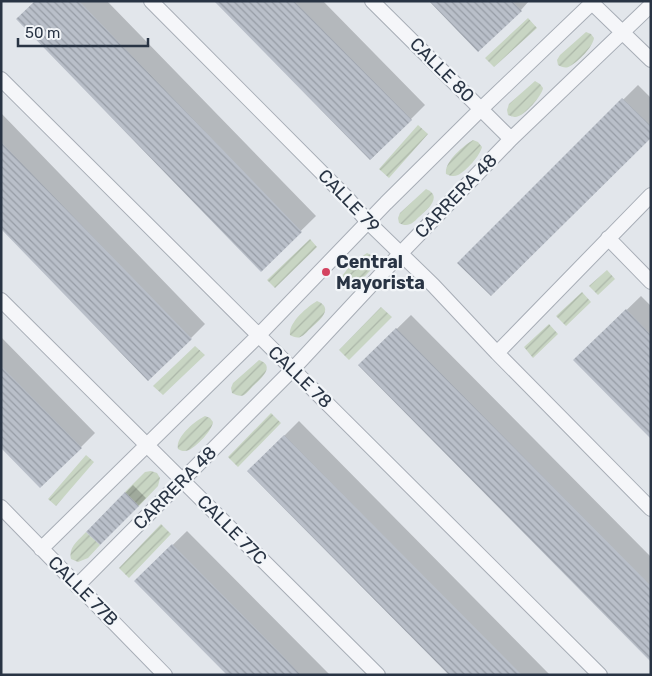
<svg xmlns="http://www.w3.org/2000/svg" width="652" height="676" viewBox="0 0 652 676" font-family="Rubik,sans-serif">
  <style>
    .garden { fill: url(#garden-furrows) }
    .shadow { fill: #0003 }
    .building { fill: url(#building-back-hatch) }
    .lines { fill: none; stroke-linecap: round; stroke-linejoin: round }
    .minor-casing { stroke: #a7adb6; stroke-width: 16 }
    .minor { stroke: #f5f6f9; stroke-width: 14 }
    .poi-dot { fill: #d44360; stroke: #f2f5f8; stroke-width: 2 }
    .labels { text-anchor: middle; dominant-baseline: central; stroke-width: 4.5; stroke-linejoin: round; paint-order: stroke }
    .street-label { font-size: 18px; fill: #293444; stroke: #f2f5f8 }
    .poi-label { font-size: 18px; font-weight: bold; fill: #293444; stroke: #f2f5f8; text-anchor: start }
  </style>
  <defs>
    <pattern id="garden-furrows" width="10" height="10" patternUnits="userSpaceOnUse" patternTransform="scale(1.25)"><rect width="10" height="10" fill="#c8d5c3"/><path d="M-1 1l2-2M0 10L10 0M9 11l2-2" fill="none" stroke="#acb7a9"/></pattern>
    <pattern id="building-back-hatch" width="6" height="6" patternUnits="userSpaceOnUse" patternTransform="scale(1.25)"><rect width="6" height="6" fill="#b9bfc9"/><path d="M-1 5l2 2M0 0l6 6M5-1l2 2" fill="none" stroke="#969ca5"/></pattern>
  </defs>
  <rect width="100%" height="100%" fill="#e2e6eb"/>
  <path class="garden" d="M528,18L537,28L494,67L485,58Z
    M586,32L591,34L594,38C593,47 578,62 570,66C566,69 562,67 558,65L557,60L560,55Z
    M535,81L540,84L543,88C542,96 524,116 516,117C512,117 511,116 508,115L507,110L509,104Z
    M418,125L428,134L389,178L379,169Z
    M473,140L478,142L482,147C480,156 466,171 458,175C454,177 450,176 446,174C444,162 463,146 473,140Z
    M426,189C443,196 428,209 420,216C417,218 414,223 410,224C406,226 403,225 399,223L398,218L400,213Z
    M310,239L317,247L275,288L267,280Z
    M367,253C384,260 369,272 361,280C358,282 355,286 351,288C347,290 344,289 340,287C338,274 357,259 367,253Z
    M607,270L615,279L598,295L589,286Z
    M582,292L591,302L566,326L556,316Z
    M317,301C335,308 319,321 311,328C308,330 305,335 302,336C298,339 294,337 290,335C288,323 307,307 317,301Z
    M381,307L392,317L349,360L339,350Z
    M549,324L558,334L533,358L524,347Z
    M195,346L205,355L163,395L153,386Z
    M259,360C276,366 261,379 253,386C250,389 247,393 244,395C240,397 236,395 232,393L231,388L233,383Z
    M271,413L281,423L238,467L228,457Z
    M205,416L210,418L213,422C212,431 197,446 189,450C185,452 181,451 178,449C175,437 195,421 205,416Z
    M86,455L94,462L56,506L48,499Z
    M151,471L157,473L160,478L158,486L139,506L125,492L145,472Z
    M161,524L171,534L129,578L119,568Z
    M86,532L100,545L88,558L78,562L71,559C68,547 79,540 86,532Z"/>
  <path class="shadow" d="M36,1H107L316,216L261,270Z
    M215,1H323L425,105L371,159Z
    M431,1H529L521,10Z
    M638,85L651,98V136L459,263Z
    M1,113L205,324L191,338L1,227Z
    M641,296L651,306V438L575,360Z
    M411,315L651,557V660L360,365Z
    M1,337L95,433L81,447H1Z
    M299,421L550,675H451L249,471Z
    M133,485L146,498L100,544L88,532Z
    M187,531L330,675H229L136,581Z"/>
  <path class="building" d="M35,1H79L302,232L261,272L16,19Z
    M214,1H294L412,120L370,160Z
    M429,1H512L522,11L478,52Z
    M622,98L651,126V138L491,296L457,263Z
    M1,142L192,339L148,381L1,229Z
    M626,309L651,335V439L573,360Z
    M396,328L651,586V662L358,365Z
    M1,366L82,448L40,488L1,448Z
    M284,435L389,541L522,675H449L247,471Z
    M125,492L139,506L100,545L86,532Z
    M172,544L280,653L301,675H227L134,581Z"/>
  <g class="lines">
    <g class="minor-casing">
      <path id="minor" d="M151,1L349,200L367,221L433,285L497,353L651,509
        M372,1L511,139
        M590,1L651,60
        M1,79L600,675
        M608,238L651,282
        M1,300L378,675
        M497,353L651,195
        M1,507L165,675
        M41,549L258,336L386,203L481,109L594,1
        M77,586L292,370L400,254L511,139L651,5"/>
    </g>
    <use href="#minor" class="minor"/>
  </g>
  <circle class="poi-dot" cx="326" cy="272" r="5"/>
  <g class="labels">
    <g class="street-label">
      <text transform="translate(442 70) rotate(45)">CALLE 80</text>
      <text transform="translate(456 196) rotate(-46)">CARRERA 48</text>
      <text transform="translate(349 201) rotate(46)">CALLE 79</text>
      <text transform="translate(300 377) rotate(44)">CALLE 78</text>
      <text transform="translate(175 488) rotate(-45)">CARRERA 48</text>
      <text transform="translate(232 530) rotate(45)">CALLE 77C</text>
      <text transform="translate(83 591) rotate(45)">CALLE 77B</text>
    </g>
    <g class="poi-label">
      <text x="336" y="262">Central<tspan x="336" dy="21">Mayorista</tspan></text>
    </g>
  </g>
  <rect width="652" height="676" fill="none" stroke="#293444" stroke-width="5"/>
  <path d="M18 38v8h130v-8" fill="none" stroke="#293444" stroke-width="2.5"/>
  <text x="25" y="38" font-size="15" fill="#293444" stroke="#f2f5f8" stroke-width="4" paint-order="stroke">50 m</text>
</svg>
